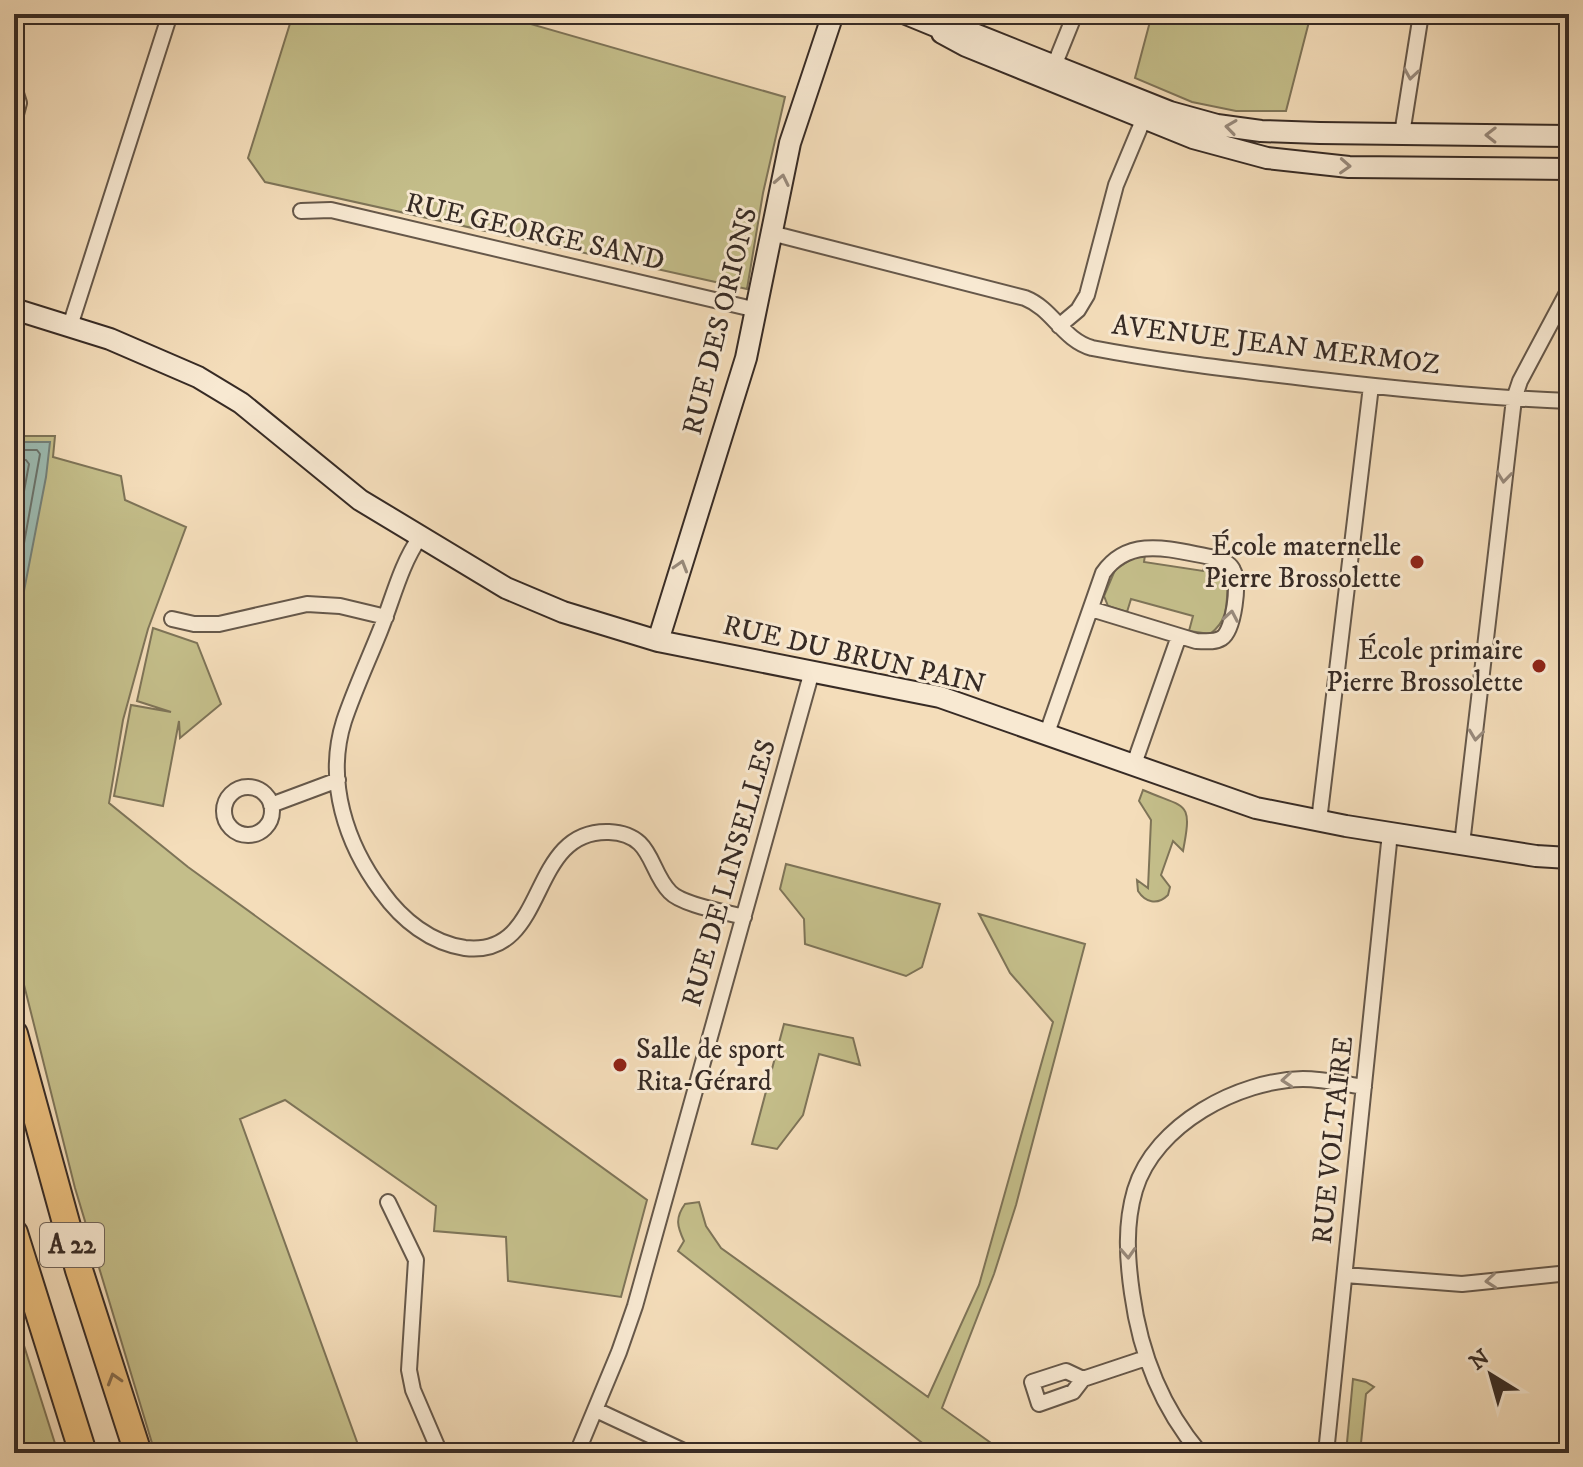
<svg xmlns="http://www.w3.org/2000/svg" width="1583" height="1467" viewBox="0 0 1583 1467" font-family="'IM FELL DW Pica',serif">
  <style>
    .green { fill: #c4be8a; stroke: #7e7458; stroke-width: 2 }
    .water { fill: #9cbbb2; stroke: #74817a; stroke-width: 2 }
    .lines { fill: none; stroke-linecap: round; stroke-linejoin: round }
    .shore { stroke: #6a736c; stroke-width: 2 }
    .street-casing { stroke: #66584a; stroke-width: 18 }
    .secondary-casing { stroke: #372b25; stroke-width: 24 }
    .highway-casing { stroke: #372b25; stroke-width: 30 }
    .street { stroke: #f8e9d2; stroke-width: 14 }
    .secondary { stroke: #f8e9d2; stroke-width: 20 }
    .highway { stroke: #eabe7d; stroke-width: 26 }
    .oneway { stroke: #988a7c }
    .oneway2 { stroke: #886d4d }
    .poi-dot { fill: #8f2418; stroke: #f8e9d2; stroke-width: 3 }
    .labels { text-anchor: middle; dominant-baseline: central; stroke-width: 6; stroke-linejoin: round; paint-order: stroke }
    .shield { fill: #f8e9d2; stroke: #716459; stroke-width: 2 }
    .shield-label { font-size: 26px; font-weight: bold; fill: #372b25 }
    .street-label { font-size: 28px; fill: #372b25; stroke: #f8e9d2 }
    .poi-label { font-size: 28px; fill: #372b25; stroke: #f8e9d2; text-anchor: end }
  </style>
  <rect width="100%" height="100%" fill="#f4ddba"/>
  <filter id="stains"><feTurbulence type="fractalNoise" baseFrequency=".0025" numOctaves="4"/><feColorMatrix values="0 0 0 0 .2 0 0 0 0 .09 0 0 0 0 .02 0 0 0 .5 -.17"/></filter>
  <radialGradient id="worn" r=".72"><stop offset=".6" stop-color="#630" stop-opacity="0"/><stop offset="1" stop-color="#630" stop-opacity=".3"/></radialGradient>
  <path class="green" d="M293,14H496L785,97L763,193L747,289L265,182L248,158Z
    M1152,14H1311L1286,111H1236L1192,102L1135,78Z
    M14,436H55L53,457L121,476L125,500L186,527L148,629L123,720L109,803L188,867L647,1200L621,1297L508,1281L506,1237L434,1231L436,1206L285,1100L240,1119L361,1453H155L75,1188L14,945Z
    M1139,554L1145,555L1144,562L1203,571L1205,564L1218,567L1228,579C1226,602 1230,619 1210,634L1189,631L1193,616L1131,599L1127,612L1108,606L1104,596L1115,570Z
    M153,628L197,643L221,704L180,738L179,721L163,806L114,796L131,705L171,712L137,701Z
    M1143,790C1186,809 1193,799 1183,851L1173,841L1161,875L1170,887L1168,895C1157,906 1145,902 1138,891L1137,880L1148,888L1151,820L1139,801Z
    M786,864L940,904L922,967L906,976L805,944L804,919L780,889Z
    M979,914L1085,944L1016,1205L994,1274L942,1408L1005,1453H935L678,1251L684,1241C677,1226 675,1218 685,1204L699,1202L706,1226L721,1248L928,1397L979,1285L1053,1022L1010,973Z
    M784,1024L853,1038L860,1065L819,1054L803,1115L777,1149L752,1144Z
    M14,1314L58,1453H14Z
    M1353,1379L1366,1382L1374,1387L1366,1394L1360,1453H1346Z"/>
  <path class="water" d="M14,442H50L46,477L18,622L14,623Z"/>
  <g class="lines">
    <path class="shore" d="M14,450H37L40,454L14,599
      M14,460H26L29,464L14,546"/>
    <g class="street-casing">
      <path id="street" d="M1054,66L1075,14
        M14,87L19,103L14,122
        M1402,134L1421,14
        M301,211L331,210L757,310
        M771,233L1025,298C1053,309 1063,340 1092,348C1165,362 1238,370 1312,379C1397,389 1483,398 1569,401
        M70,326L170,14
        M1059,326L1078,310L1087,295L1116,185L1144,118
        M420,537C400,566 393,599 380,631C368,661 354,691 344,721C325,781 346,844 382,892C402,920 431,943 465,948C550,958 526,829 609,832C654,834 648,870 670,892C682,905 726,912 744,917
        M172,619L194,624H219L307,604L340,606L386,617
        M1047,733L1103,573C1131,533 1177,552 1217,558C1223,561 1230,563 1233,570C1240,582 1234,630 1222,638C1214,643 1204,641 1196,641L1091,609
        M1134,764L1179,636
        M224 811a24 24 0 1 1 48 0a24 24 0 1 1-48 0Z
        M271,805L338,780
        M1319,821L1371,386
        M1462,844L1514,399L1520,381L1569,289
        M388,1202L416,1260L409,1370L413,1390L440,1453
        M1345,1275L1462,1284L1569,1273
        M1083,1379L1073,1392L1039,1404L1032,1382L1066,1371L1083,1379L1146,1358
        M596,1410L688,1453
        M577,1453L619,1352L635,1306L812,671
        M1200,1453C1161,1407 1140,1352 1132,1293C1127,1258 1125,1224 1135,1190C1155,1124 1239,1080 1303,1079C1323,1079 1344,1084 1364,1087
        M1326,1453L1390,833"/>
    </g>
    <g class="secondary-casing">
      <path id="secondary" d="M906,14L945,30L972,33L1170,112L1217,125L1261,131L1320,133L1569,136
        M942,33L966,46L1193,138L1267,158L1349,167L1569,169
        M14,309L110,339L198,377L241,403L360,500L506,588L563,612L658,641L940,697L1256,808L1346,826L1536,856L1569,858
        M658,641L746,358L790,143L833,14"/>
    </g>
    <g class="highway-casing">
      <path id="highway" d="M14,1034L79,1270L138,1453
        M14,1233L83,1453"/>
    </g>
    <use href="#street" class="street"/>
    <use href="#secondary" class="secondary"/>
    <use href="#highway" class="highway"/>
  </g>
  <defs><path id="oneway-chevron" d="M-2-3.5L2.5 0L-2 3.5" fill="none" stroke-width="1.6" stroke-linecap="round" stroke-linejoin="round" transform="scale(2)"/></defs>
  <g class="oneway">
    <use href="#oneway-chevron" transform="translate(1411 74) rotate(99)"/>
    <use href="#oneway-chevron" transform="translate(1231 127) rotate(-172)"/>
    <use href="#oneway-chevron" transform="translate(1491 135) rotate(-179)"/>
    <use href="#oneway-chevron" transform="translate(1345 166) rotate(3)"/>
    <use href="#oneway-chevron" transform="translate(782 180) rotate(-78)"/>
    <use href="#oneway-chevron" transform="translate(1504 477) rotate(96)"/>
    <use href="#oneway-chevron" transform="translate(681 566) rotate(-73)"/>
    <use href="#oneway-chevron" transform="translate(1231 616) rotate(-80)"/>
    <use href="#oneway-chevron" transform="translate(1476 735) rotate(97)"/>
    <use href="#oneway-chevron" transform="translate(1287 1080) rotate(175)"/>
    <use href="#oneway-chevron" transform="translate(1128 1253) rotate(87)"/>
    <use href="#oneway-chevron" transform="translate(1491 1281) rotate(175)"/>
  </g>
  <use class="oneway2" href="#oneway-chevron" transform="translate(114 1379) rotate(-107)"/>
  <g class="poi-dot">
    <circle cx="1417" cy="562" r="8"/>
    <circle cx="1539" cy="666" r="8"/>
    <circle cx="620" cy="1065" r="8"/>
  </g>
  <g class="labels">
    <rect class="shield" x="40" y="1223" width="64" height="44" rx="6"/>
    <g class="shield-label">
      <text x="72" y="1245">A 22</text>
    </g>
    <g class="street-label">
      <text transform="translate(535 232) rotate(13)">RUE GEORGE SAND</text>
      <text transform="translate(720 321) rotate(-76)">RUE DES ORIONS</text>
      <text transform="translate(1276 345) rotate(7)">AVENUE JEAN MERMOZ</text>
      <text transform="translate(854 655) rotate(13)">RUE DU BRUN PAIN</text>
      <text transform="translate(729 873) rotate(-74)">RUE DE LINSELLES</text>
      <text transform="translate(1333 1140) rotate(-84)">RUE VOLTAIRE</text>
    </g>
    <g class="poi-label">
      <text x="1401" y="546">École maternelle<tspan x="1401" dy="32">Pierre Brossolette</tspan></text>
      <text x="1523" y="650">École primaire<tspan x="1523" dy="32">Pierre Brossolette</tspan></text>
      <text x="636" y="1049" text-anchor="start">Salle de sport<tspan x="636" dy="32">Rita-Gérard</tspan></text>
    </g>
  </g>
  <rect width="1583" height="1467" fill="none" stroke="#f4ddba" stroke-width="48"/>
  <rect x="16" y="16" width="1551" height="1435" fill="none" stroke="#372b25" stroke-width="4"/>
  <rect x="24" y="24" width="1535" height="1419" fill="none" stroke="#372b25" stroke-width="2"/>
  <g transform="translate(1491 1375) rotate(323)" stroke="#f8e9d2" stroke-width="6" paint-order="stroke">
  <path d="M0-6L14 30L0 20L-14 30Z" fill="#372b25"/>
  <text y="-12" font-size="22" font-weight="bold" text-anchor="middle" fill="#372b25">N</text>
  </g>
  <rect width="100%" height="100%" filter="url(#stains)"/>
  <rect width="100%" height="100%" fill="url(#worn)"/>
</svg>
